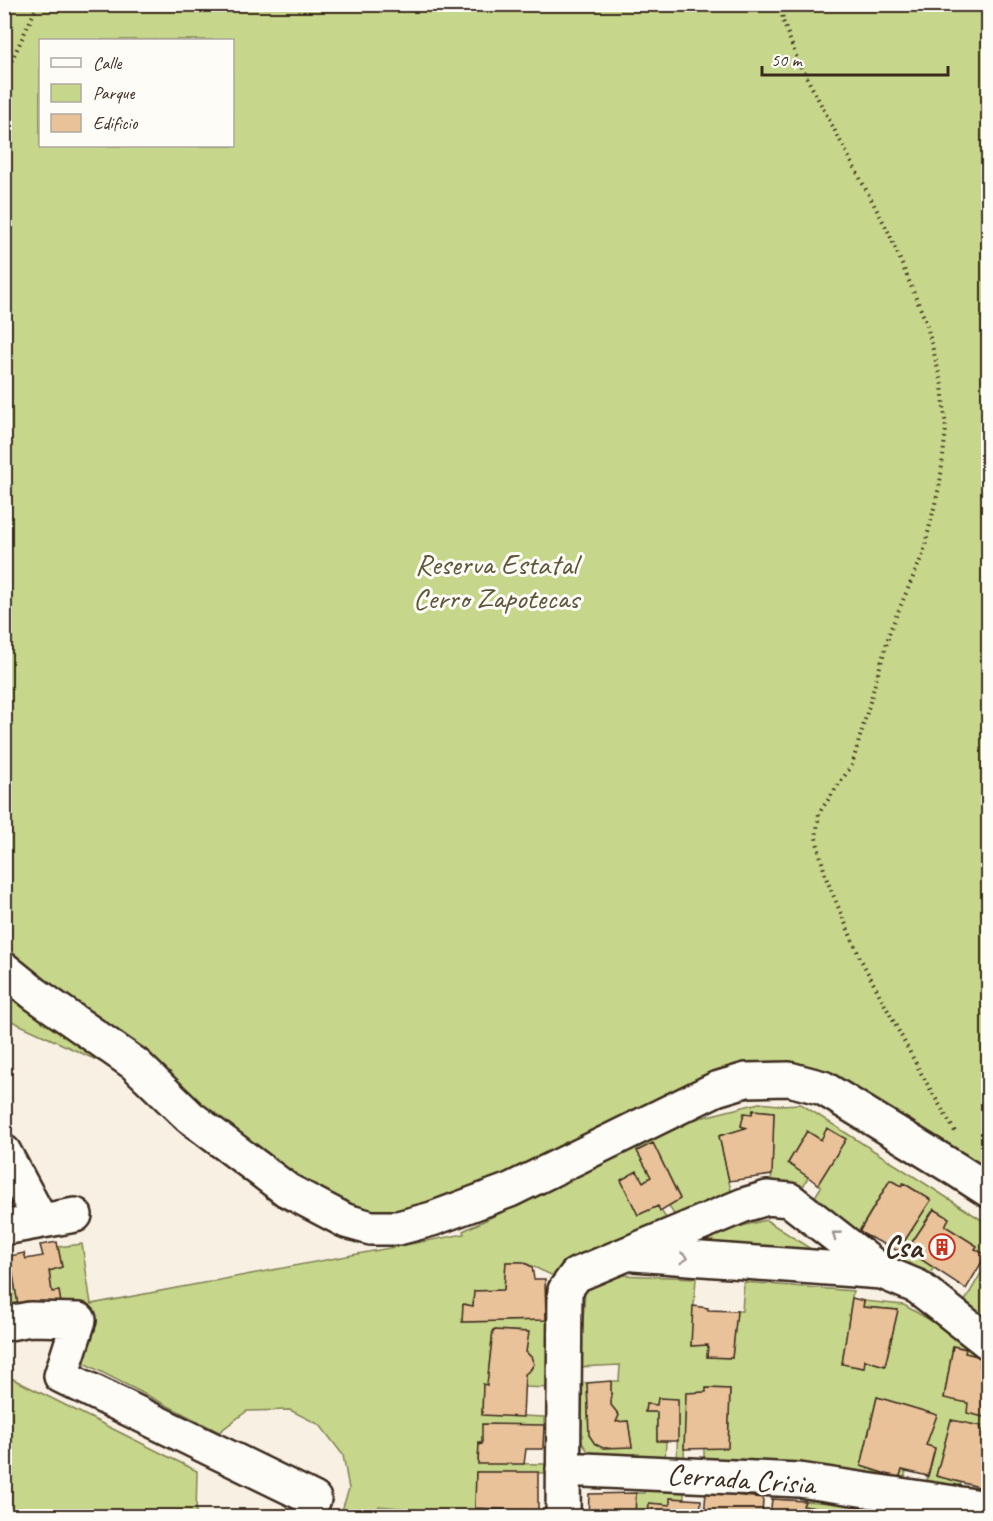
<svg xmlns="http://www.w3.org/2000/svg" width="993" height="1521" viewBox="0 0 993 1521" font-family="Caveat,sans-serif">
  <style>
    .green { fill: #c6d68a; stroke: #808054; stroke-width: 1.5; fill-rule: evenodd }
    .building { fill: #e9c299; stroke: #3b2a1e; stroke-width: 1.5 }
    .lines { fill: none; stroke-linecap: round; stroke-linejoin: round }
    .minor-casing { stroke: #3b2a1e; stroke-width: 38 }
    .path { stroke: #3b2a1e; stroke-width: 4; stroke-dasharray: 1.5 4.5; stroke-linecap: butt }
    .minor { stroke: #fdfcf7; stroke-width: 33 }
    .oneway { stroke: #9c938a }
    .labels { text-anchor: middle; dominant-baseline: central; stroke-width: 6; stroke-linejoin: round; paint-order: stroke }
    .park-label { font-size: 30px; fill: #5e5539; stroke: #fdfcf7 }
    .poi-label { font-size: 30px; font-weight: bold; fill: #3b2a1e; stroke: #fdfcf7; text-anchor: end }
    .street-label { font-size: 30px; fill: #3b2a1e; stroke: #fdfcf7 }
  </style>
  <rect width="100%" height="100%" fill="#f9f0e4"/>
  <filter id="ink" filterUnits="userSpaceOnUse"><feTurbulence type="fractalNoise" baseFrequency=".0167" numOctaves="2"/><feDisplacementMap in="SourceGraphic" scale="12" xChannelSelector="R" yChannelSelector="G"/><feConvolveMatrix kernelMatrix="1 2 1 2 8 2 1 2 1" color-interpolation-filters="sRGB"/></filter>
  <g filter="url(#ink)">
    <path class="green" d="M5,5H988V1186L759,1070L460,1207L329,1226L273,1203L116,1069L5,1018ZM40,40H232V146H40Z
      M759,1103L779,1105L801,1104L988,1224V1257L975,1249L977,1246L945,1226L949,1218L934,1209L907,1249L934,1268L923,1282L892,1264L898,1251L931,1200L904,1183L901,1186L890,1180L854,1239L808,1208L821,1187L818,1184L845,1140L827,1128L821,1140L807,1131L788,1163L808,1177L797,1199L771,1186L774,1112L753,1110L752,1114L744,1113L741,1126L746,1128L719,1136L732,1195L676,1218L669,1206L680,1198L653,1143L637,1150L651,1177L643,1182L636,1172L621,1180L638,1215L658,1206L668,1221L560,1279L523,1262H506L504,1290L475,1291L473,1306L463,1305V1322L546,1320L551,1323L549,1388L524,1387L525,1374L531,1370L534,1364L531,1357L526,1352L528,1332L493,1330L487,1385H483L482,1414L544,1417V1425L479,1443L478,1463L545,1464L546,1473L476,1472L475,1508L538,1511L537,1516H409V1509L379,1506L378,1516H340L349,1489L343,1455L320,1425L290,1410L247,1411L219,1432L68,1355L59,1291L52,1292L49,1271L62,1267L58,1247L82,1244L91,1304L464,1234L463,1231L604,1163L680,1123Z
      M766,1220L814,1251L698,1244L722,1231Z
      M9,1252L20,1317L5,1319V1253Z
      M988,1261V1322L962,1306Z
      M619,1275L696,1278L691,1346L708,1345L707,1357L732,1358L737,1311H742L744,1282L853,1291L842,1364L863,1368L865,1360L885,1366L898,1310L863,1307L864,1301L904,1305L988,1354V1368L980,1366L981,1357L965,1353V1348L953,1346L944,1397L968,1403V1413L988,1418V1432L980,1430V1426L951,1420L936,1476L961,1482L958,1493L924,1491L935,1449L926,1445L937,1415L877,1397L861,1466L899,1478L902,1470L906,1471L902,1488L704,1462V1448L728,1447L730,1389L707,1388L706,1392L686,1393L684,1462L677,1461L678,1400L658,1399L657,1405L646,1404L645,1412H657V1440L666,1441L665,1461L590,1454L582,1443L580,1435V1382L587,1383L589,1435L595,1444L632,1447L628,1421L616,1422L619,1415L611,1405V1381H619L620,1365L580,1367L585,1291Z
      M5,1375L197,1471L196,1516H5Z
      M684,1486V1499L671,1498L670,1505L649,1503L648,1516H635L636,1493H644L646,1487Z
      M805,1501L856,1505L891,1516L816,1515L803,1506Z"/>
    <path class="building" d="M753,1110L774,1112L772,1175L729,1181L719,1136L746,1128L741,1126L744,1113L752,1114Z
      M827,1128L846,1139L818,1184L788,1163L807,1131L821,1140Z
      M653,1143L680,1199L660,1211L658,1206L638,1215L621,1180L637,1171L643,1182L651,1177L637,1151Z
      M890,1180L901,1186L903,1183L931,1200L898,1251L859,1232Z
      M934,1209L949,1218L945,1226L977,1246L975,1249L986,1255L966,1289L907,1250Z
      M57,1242L62,1267L49,1271L52,1292L59,1291L62,1310L20,1317L10,1256L24,1253L26,1259L43,1256L40,1245Z
      M506,1262H523L532,1267L534,1279H545L546,1320L462,1322L463,1304L473,1306L474,1291L504,1290Z
      M852,1298L864,1301L863,1307L898,1310L885,1366L865,1360L864,1368L842,1364Z
      M693,1306L708,1308V1310L737,1311L732,1358L707,1357L708,1345L691,1346Z
      M493,1330L529,1332L526,1352L531,1357L534,1364L530,1370L525,1374L523,1417L482,1415L483,1384L487,1385Z
      M953,1346L966,1349L965,1353L981,1357L980,1366L988,1368V1418L967,1413L968,1403L944,1398Z
      M611,1381V1405L619,1415L616,1422L628,1421L632,1447L603,1448L595,1444L589,1435L587,1383Z
      M706,1388L730,1389L728,1448L684,1449L686,1393L706,1392Z
      M877,1397L937,1415L926,1445L935,1448L928,1476L902,1470L899,1478L861,1466Z
      M658,1398L678,1399V1441H657V1412H645L646,1404L657,1405Z
      M951,1420L981,1426L980,1430L988,1432V1468L983,1488L936,1476Z
      M482,1424L544,1425L543,1449H526L524,1464H478L479,1443L482,1444Z
      M476,1472H538V1511L475,1508Z
      M706,1492L763,1498L762,1516H704Z
      M636,1493L635,1516H588L589,1494Z
      M670,1498L701,1500L700,1516H648L649,1503L670,1505Z
      M772,1499L805,1501L803,1506L816,1508V1515L845,1516H770Z"/>
    <g class="lines">
      <g class="minor-casing">
        <path id="minor" d="M4,969L35,994L135,1064L190,1117L287,1190L346,1221L371,1228H398L432,1219L510,1190L716,1089L746,1080L789,1079L823,1088L957,1170L988,1190
          M4,1152L41,1221
          M4,1228L75,1215
          M634,1254L882,1272
          M4,1324L30,1319L79,1320L61,1376L314,1499
          M563,1469L799,1480L988,1508
          M563,1516L565,1290L576,1275L744,1205L767,1198L790,1200L882,1272L918,1287L988,1342"/>
      </g>
      <path class="path" d="M781,4L783,21L798,61L889,233L926,322L942,385L946,429L940,483L923,554L891,628L852,765L819,813L816,838L826,878L860,958L922,1075L957,1135
        M4,77L38,4"/>
      <use href="#minor" class="minor"/>
    </g>
    <defs><path id="oneway-chevron" d="M-2-3.5L2.5 0L-2 3.5" fill="none" stroke-width="1.6" stroke-linecap="round" stroke-linejoin="round" transform="scale(1.5)"/></defs>
    <g class="oneway">
      <use href="#oneway-chevron" transform="translate(836 1235) rotate(-142)"/>
      <use href="#oneway-chevron" transform="translate(684 1258) rotate(4)"/>
    </g>
  </g>
  <defs>
    <g id="building-ring" transform="scale(1.35)"><circle r="9.5" fill="#fdfcf7" stroke="#c8321e" stroke-width="1.5"/><path d="M-4-6H4V6H1V3H-1V6H-4ZM-2.5-4.3h1.7v1.8h-1.7ZM.8-4.3h1.7v1.8H.8ZM-2.5-1h1.7V.8h-1.7ZM.8-1h1.7V.8H.8Z" fill="#c8321e"/></g>
  </defs>
  <g fill-rule="evenodd">
    <use href="#building-ring" x="942" y="1247"/>
  </g>
  <g class="labels">
    <g class="park-label">
      <text x="496" y="564">Reserva Estatal<tspan x="496" dy="34">Cerro Zapotecas</tspan></text>
    </g>
    <g class="poi-label">
      <text x="922" y="1247">Csa</text>
    </g>
    <g class="street-label">
      <text transform="translate(741 1479) rotate(4)">Cerrada Crisia</text>
    </g>
  </g>
  <rect width="993" height="1521" fill="none" stroke="#fdfcf7" stroke-width="24"/>
  <rect x="12" y="12" width="969" height="1497" fill="none" stroke="#3b2a1e" stroke-width="2" filter="url(#ink)"/>
  <rect x="39" y="39" width="195" height="108" fill="#fdfcf7" stroke="#afa8a0" stroke-width="1.5"/>
  <rect x="51" y="58" width="30" height="9" fill="#fdfcf7" stroke="#afa8a0" stroke-width="1.5"/>
  <text x="93" y="69" font-size="18" fill="#3b2a1e">Calle</text>
  <rect x="51" y="84" width="30" height="18" fill="#c6d68a" stroke="#afa8a0" stroke-width="1.5"/>
  <text x="93" y="99" font-size="18" fill="#3b2a1e">Parque</text>
  <rect x="51" y="114" width="30" height="18" fill="#e9c299" stroke="#afa8a0" stroke-width="1.5"/>
  <text x="93" y="129" font-size="18" fill="#3b2a1e">Edificio</text>
  <path d="M762 66v9h186v-9" fill="none" stroke="#3b2a1e" stroke-width="3"/>
  <text x="771" y="66" font-size="18" fill="#3b2a1e" stroke="#fdfcf7" stroke-width="4.5" paint-order="stroke">50 m</text>
</svg>
